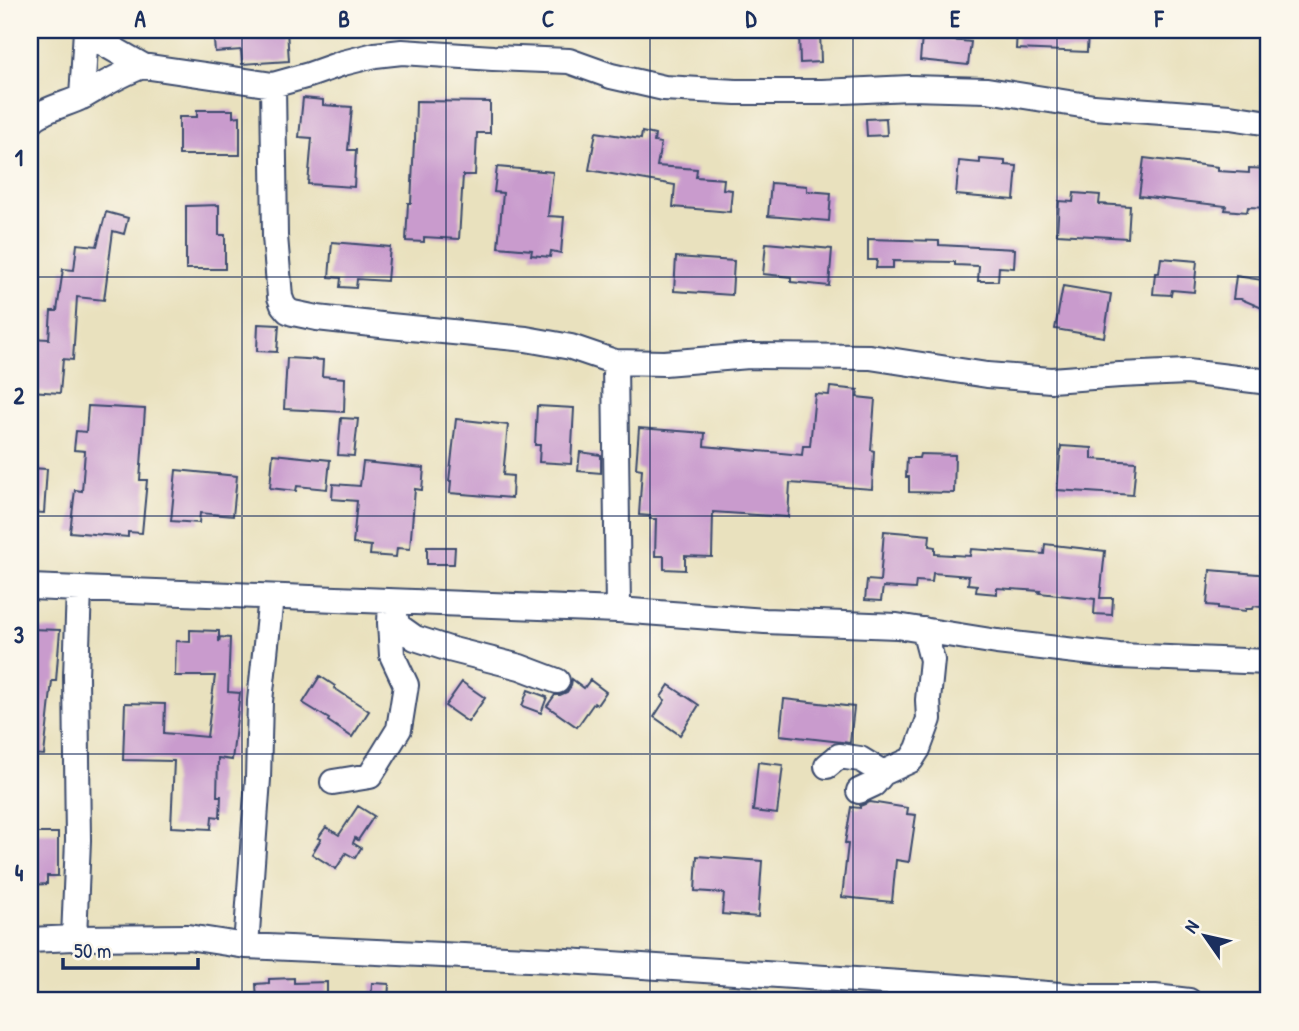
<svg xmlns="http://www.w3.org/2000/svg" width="1299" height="1031" viewBox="0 0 1299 1031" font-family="'Patrick Hand',sans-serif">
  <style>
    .building { fill: #c99bcd }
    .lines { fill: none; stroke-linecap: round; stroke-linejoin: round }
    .minor-casing { stroke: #3a4a6c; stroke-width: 28 }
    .minor { stroke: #fff; stroke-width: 24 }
    .grid { fill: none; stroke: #1b2f5e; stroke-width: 2; stroke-opacity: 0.55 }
    .neatline { fill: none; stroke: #1b2f5e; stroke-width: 2.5 }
    .grid-label { font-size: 23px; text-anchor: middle; font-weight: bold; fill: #1b2f5e }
  </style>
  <rect width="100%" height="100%" fill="#fbf7ec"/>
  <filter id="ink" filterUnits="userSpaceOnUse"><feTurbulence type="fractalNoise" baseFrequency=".0143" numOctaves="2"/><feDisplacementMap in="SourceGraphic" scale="14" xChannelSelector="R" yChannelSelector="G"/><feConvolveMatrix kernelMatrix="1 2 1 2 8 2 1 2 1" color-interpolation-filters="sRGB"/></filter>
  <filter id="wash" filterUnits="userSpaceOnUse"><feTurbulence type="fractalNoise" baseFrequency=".00686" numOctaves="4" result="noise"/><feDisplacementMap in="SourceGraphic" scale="28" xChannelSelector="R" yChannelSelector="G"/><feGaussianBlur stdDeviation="1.57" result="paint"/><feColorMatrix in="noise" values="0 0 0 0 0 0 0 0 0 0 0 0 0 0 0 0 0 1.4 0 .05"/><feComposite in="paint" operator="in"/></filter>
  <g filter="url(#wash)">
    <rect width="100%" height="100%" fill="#e9e1be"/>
    <g id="blocks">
      <path class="building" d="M213,30H287L289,61L242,64L241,50L215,52Z
        M1017,30H1088L1087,52L1016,49Z
        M820,31L821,62L800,63L799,32Z
        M922,37L971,42L968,65L920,60Z
        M303,98L323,100V105L352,107L348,150H356L354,187L308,184L312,138L299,137Z
        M416,101L490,102V133H477L475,175H463L459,239L424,237V242L406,241L408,203H411L414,142H415Z
        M197,110H233V117L240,116V155H179V117H197Z
        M886,118L887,135L867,136L866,119Z
        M596,132L641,139L642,132L655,135L654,142L661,143L657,166L697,169L696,177L724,179L723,189L732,190L730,212L673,207L675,185L589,170Z
        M1144,158L1218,167V171L1249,173V168L1269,169V208L1248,207L1247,212L1225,210L1226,206L1139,196Z
        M980,159L1005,161V165L1017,166L1014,200L956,195L959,161L980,163Z
        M497,167L553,172L548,216L564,217L561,253L551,251L550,257L531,255L532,250L498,247L503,193L494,192Z
        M771,183L807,186V191L831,193L829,221L768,216Z
        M1074,193L1100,195L1099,204L1130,206L1128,238L1057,234L1059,201L1073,202Z
        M219,205V235H225V269H186V206Z
        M106,212L128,218L124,234L113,231L104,300L77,297L73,360L63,359L60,393L30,391V338L49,339L51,311H57L63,269L74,270L77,244L97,246Z
        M868,239L939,241V245L1015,249L1014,268L999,267L998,281H978L979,266L955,265V262L893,261V268H876L877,260H868Z
        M332,242L390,247L387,281L357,279L356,288L340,287L341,278L329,277Z
        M766,243L832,249L829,286L791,282V277L763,274Z
        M676,257L734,261L732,295L674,291Z
        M1161,258L1197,261L1194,292L1172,290L1171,295L1153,294L1155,273H1159Z
        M1236,276L1269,281V311L1241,299H1233Z
        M1063,286L1111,294L1104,337L1055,329Z
        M258,324L279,325L277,352L257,351Z
        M287,358L323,360L322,376L345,378L344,412L284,409Z
        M830,387L858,390L857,397L875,399L871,450L874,451L872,489L790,483L788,517L713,512L712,557L685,556V570L664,569V556H655L656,519H650V516L639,515L642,469L636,468L639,428L705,433L704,446L802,455L803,446H810L815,394L829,395Z
        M88,406L145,409L140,480H147L142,533L128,532V537L70,532L75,490L82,491L85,451L74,450L76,431L86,432Z
        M537,406L574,408L571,464L539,462L540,445H535Z
        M341,418L358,419L354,456L338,455Z
        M456,419L508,425L503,475L513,476L512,498L450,493L451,481H449Z
        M1061,446L1092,448V459L1136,462L1133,495L1057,490Z
        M580,452L601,455V473L578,471Z
        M273,454L330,460L327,489L297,486L296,491L270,488Z
        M920,454L955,455L954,493L909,492V477H906L907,458H919Z
        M363,462L424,468L422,490L415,489L410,549L397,548L396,557L370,555L371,546L353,544L357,501L332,499L333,484L360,486Z
        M30,468L47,469L44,513L30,512Z
        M176,470L237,476L233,516L200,513L199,523L171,521Z
        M884,531L930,535L929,546L935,547V554L970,556L971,549L1044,554L1045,544L1105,551L1100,598H1113L1112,615L1094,614L1095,599L1039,593L1040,591L997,588V594L976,592L977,585L968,584L969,576L933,573L932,582L916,581L915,589L883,587L881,601L865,600L867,580L880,581Z
        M427,547H455L454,564H427Z
        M1210,570L1269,575V608L1254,606L1253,609H1246V611L1218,608V606L1207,605Z
        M30,629L60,630L56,681H52L44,755L30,754Z
        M190,630L219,631V642L220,637L230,638L228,692L240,693L232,760L218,758L217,796H221L220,817L212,816L211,829L171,827L174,761L123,760L125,703L165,704L164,733L207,737L215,676H175L176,641L190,642Z
        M320,676L335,686L334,688L369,711L352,737L328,721L329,719L303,703Z
        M572,679L584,688L590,680L606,692L597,705L594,703L577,727L547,706L555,695H560L567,692L571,686Z
        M462,682L485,698L468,722L445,706Z
        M669,685L699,705L680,735L654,717L665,700L661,697Z
        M528,690L547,697L541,713L522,706Z
        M784,699L854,707L850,743L780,735Z
        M758,762L783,765L777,814L753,811Z
        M870,802L908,808L907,814L916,815L909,862L896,860L892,902L842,897L848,844L845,843L851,807L860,808V806Z
        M358,806L374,816L358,840L355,838L353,843L361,848L355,858L346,853L336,869L312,854L321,839L318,838L326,827L339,835Z
        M30,833H58V876H47V884L30,885Z
        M697,856L762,861L758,917L722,914L724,893L695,891Z
        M294,978V983L327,982V1001H257L256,984L269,983V979Z
        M372,983L389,984L388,1001H371Z"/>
    </g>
  </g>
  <g filter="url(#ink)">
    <use href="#blocks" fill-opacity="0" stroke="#3a4a6c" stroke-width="2"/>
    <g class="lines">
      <g class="minor-casing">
        <path id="minor" d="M87,34L143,66L273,85L309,75L343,63L375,55L402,52L493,58L569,61L611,76L664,88L736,92H822L910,88L987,90L1094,107L1230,117L1269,123
          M273,85L275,236L280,297L283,305L288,311L293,313L317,318L390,326L526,339L571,347L615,362L664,363L749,356L870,357L987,375L1051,380L1120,375L1187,372L1261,381L1269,384
          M82,97L86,30
          M30,122C44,108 66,105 84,96C103,85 122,73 143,66
          M615,362L618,610
          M30,587L618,610L765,621L897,626L997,642L1119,656L1269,662
          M392,606L398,626L415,638L449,649L520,667L557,681
          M827,766L839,756L860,759L883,773L911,760L918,749L929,719L928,700L932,660L924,630
          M333,782L370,776L399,729L406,685L392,655L390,623L391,602
          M859,791L874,784L883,773
          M74,938L78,840L76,676L79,589
          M30,940L74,938L188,937L246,946L551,960L946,986L1085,997H1155L1189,1001
          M246,946L258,779L260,701L271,597"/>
      </g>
      <use href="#minor" class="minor"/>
    </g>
  </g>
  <path class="grid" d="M242,30V1001M446,30V1001M650,30V1001M853,30V1001M1057,30V1001M30,277H1269M30,516H1269M30,754H1269"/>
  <rect width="1299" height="1031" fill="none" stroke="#fbf7ec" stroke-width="77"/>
  <g transform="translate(1205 936) rotate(304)" stroke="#fbf7ec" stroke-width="5" paint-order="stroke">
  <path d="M0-5L12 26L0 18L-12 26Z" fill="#1b2f5e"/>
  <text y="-10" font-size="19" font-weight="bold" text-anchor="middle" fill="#1b2f5e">N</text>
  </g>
  <path d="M63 958v10h135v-10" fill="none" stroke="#1b2f5e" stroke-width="3.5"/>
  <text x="74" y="958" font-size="21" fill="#1b2f5e" stroke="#fbf7ec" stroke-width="5" paint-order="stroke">50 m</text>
  <rect x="38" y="38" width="1222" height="954" class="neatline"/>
  <g class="grid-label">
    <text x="140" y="27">A</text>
    <text x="344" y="27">B</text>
    <text x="548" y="27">C</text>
    <text x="751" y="27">D</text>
    <text x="955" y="27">E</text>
    <text x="1159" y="27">F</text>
    <text x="19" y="166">1</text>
    <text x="19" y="404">2</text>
    <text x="19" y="643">3</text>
    <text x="19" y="881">4</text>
  </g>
</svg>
